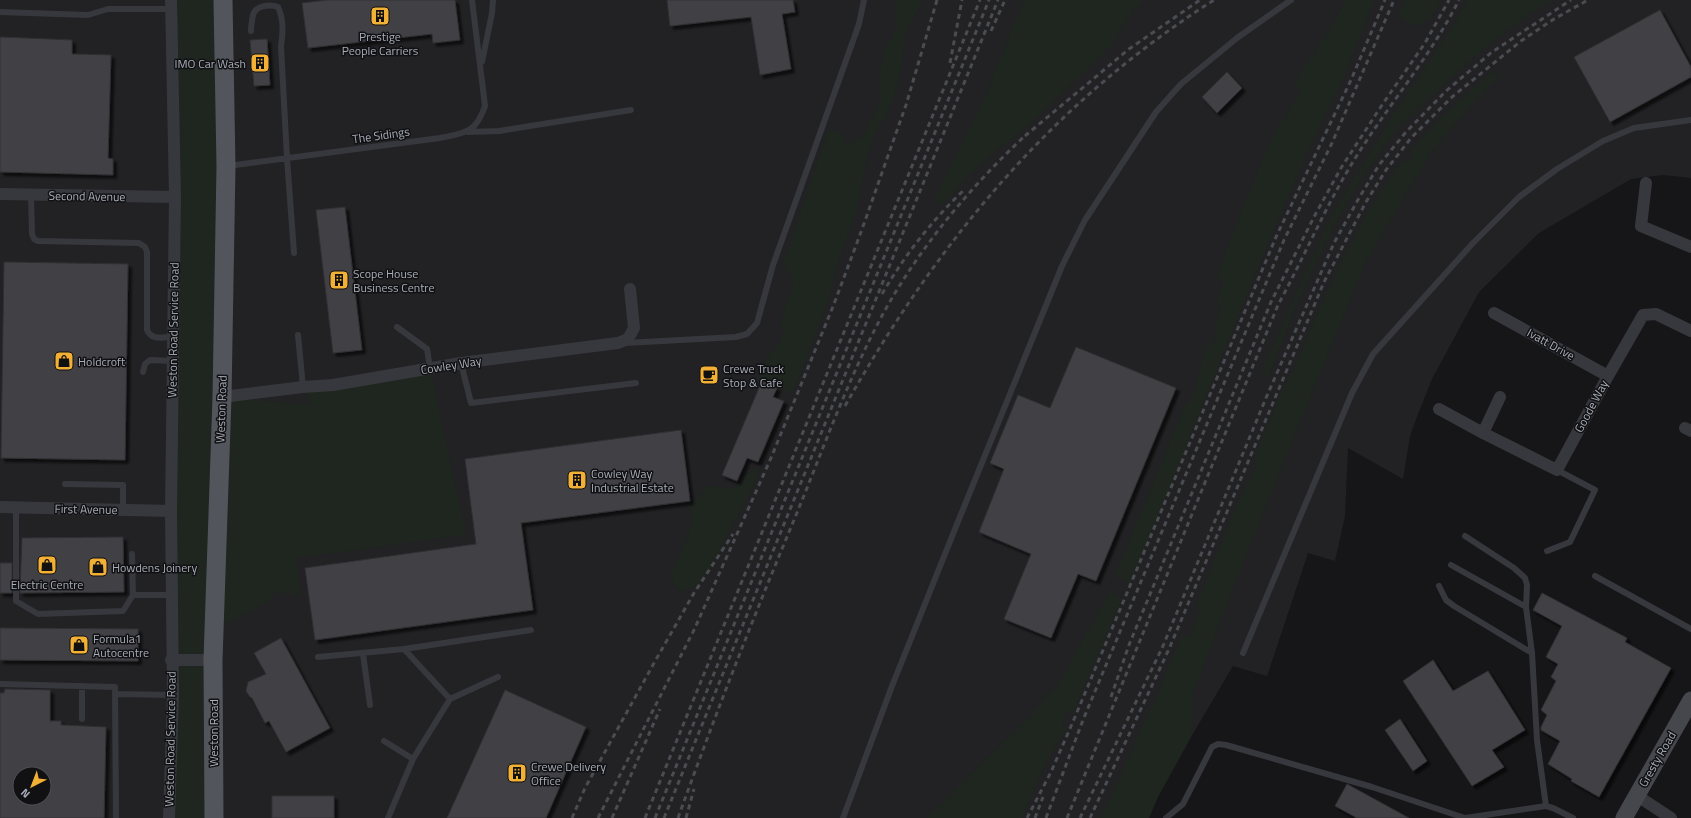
<svg xmlns="http://www.w3.org/2000/svg" width="1691" height="818" viewBox="0 0 1691 818" font-family="'Titillium Web',sans-serif">
  <style>
    .built { fill: #222225; fill-rule: evenodd }
    .green { fill: #1e261f }
    .building { fill: #404145; stroke: #303034; fill-rule: evenodd; filter: url(#shadow) }
    .lines { fill: none; stroke-linecap: round; stroke-linejoin: round }
    .lane { stroke: #37383d; stroke-width: 6 }
    .street { stroke: #37383d; stroke-width: 12 }
    .secondary { stroke: #45474d; stroke-width: 17 }
    .primary { stroke: #53555c; stroke-width: 19 }
    .rail { stroke: #4a4c52; stroke-width: 3; stroke-dasharray: 5 4; stroke-linecap: butt }
    .labels { text-anchor: middle; dominant-baseline: central; stroke-width: 3; stroke-linejoin: round; paint-order: stroke }
    .poi-label { font-size: 12px; fill: #a8adb8; stroke: #111113; text-anchor: start }
    .street-label { font-size: 12px; fill: #a8adb8; stroke: #111113 }
  </style>
  <defs>
    <filter id="shadow"><feDropShadow dx="3.5" dy="3.5" stdDeviation="1" flood-color="#0009"/></filter>
  </defs>
  <rect width="100%" height="100%" fill="#161618"/>
  <path class="built" d="M0,0H1691V178L1663,175L1631,179L1539,233L1479,292L1432,379L1418,414L1410,436L1403,479L1348,448L1345,516L1335,561L1308,553L1267,676L1233,666L1191,737L1158,797L1149,818H0ZM20,774H44V798H20Z"/>
  <path class="green" d="M171,0H223L222,397L310,405L303,387L430,368L466,535L297,558L300,597L279,591L264,604L231,623L214,618V818H169Z
    M895,0H924L905,32L901,71L892,105L875,135L868,153L857,210L838,262L825,311L793,393L774,387L757,379L761,367L784,335L781,321L794,279L783,264L828,131L840,130L847,145L864,135L879,105V75L885,47L895,32Z
    M1024,0H1143L1125,23L1112,45L1033,121L995,152L968,176L953,194L942,204L935,197L983,101Z
    M1346,0H1375L1346,72L1298,173L1227,343L1172,483L1130,583L1114,576L1155,480L1186,402L1191,401L1196,386L1206,345H1212L1216,337L1217,320L1221,307L1216,306L1223,281L1217,278L1232,234L1255,177L1275,132L1302,90L1293,84L1326,35Z
    M1406,0H1441L1435,12L1421,26L1407,23L1398,14Z
    M1467,0H1552C1537,10 1523,19 1509,29C1484,47 1461,69 1438,90C1422,105 1404,120 1391,137C1335,209 1301,293 1268,377L1261,373L1308,265L1333,213L1396,110L1456,22Z
    M1493,71L1499,76L1473,103L1431,153L1364,265L1239,573L1194,690L1191,737L1158,797L1149,818H1101L1162,684L1181,637L1189,638L1200,609L1197,603L1238,502L1257,465L1254,458L1281,391L1294,369L1324,297L1344,256L1366,214L1403,159L1408,163L1413,156L1409,152C1435,123 1463,96 1493,71Z
    M750,469H756L759,475L731,529L714,565L698,585L681,591L675,586L671,575L692,525L689,503L696,499L706,486C731,487 737,496 750,469Z
    M1110,591L1119,596L1121,602L1073,713L1067,712L1062,725L1067,728L1046,763L1022,818H927L1028,718L1061,680Z"/>
  <path class="building" d="M327,0H455L460,40L433,43L432,34L308,48L302,3Z
    M667,0H793L795,12L782,14L791,69L760,75L751,17L670,26Z
    M1660,10L1691,67V77L1610,122L1574,57Z
    M0,37L72,40V54L111,55L108,158L113,159V175L0,172Z
    M267,39L270,85L254,86L250,40Z
    M1227,72L1242,88L1217,113L1202,97Z
    M345,207L362,350L333,353L316,210Z
    M4,262L128,264L125,460L1,458Z
    M1076,347L1176,388L1096,581L1078,574L1051,638L1004,619L1031,554L979,532L1004,469L990,463L1018,395L1050,408Z
    M762,381L777,388L773,397L784,401L758,462L747,458L737,481L722,475Z
    M681,430L690,501L521,523L533,610L315,640L305,568L476,544L465,459Z
    M123,537L124,592L20,593L22,538Z
    M0,563H12V593H0Z
    M1542,593L1627,638L1625,642L1671,668L1599,797L1571,781L1572,779L1548,764L1560,741L1541,730V727L1547,715L1541,710L1556,681L1551,677L1558,664L1546,657L1562,626L1533,610Z
    M0,628L138,629V661L0,660Z
    M281,638L330,728L286,752L269,721L265,723L252,698L250,697L246,691L248,682L266,674L254,653Z
    M1433,660L1453,691L1488,671L1525,730L1492,750L1504,767L1472,786L1403,681Z
    M5,689L50,690V721H61V725L106,727L104,818H0V693H4ZM20,774H44V798H20Z
    M505,690L586,727L546,818H447Z
    M1400,719L1427,761L1413,771L1385,730Z
    M1347,784L1409,818H1357L1335,806Z
    M272,796H334V818H272Z"/>
  <g class="lines">
    <path class="lane" d="M0,12L88,15L108,9H171
      M251,31C251,26 252,20 253,15C256,5 270,4 278,7C284,20 283,33 281,46L287,158L294,253
      M482,62L492,13L493,0
      M468,132L499,131L631,110
      M228,166L440,138C465,133 476,133 485,106L472,0
      M31,195L32,234L34,239L38,241L139,243L145,247L147,252V330C152,341 163,337 173,337
      M397,327L427,349L430,368
      M298,335L303,387
      M625,343L736,337L747,334L757,323L773,265L859,24L864,0
      M461,363L471,403L636,383
      M143,372L145,364L150,360L173,361
      M65,484L123,485V510
      M16,508V601L38,614L123,611L133,595L132,554
      M1465,536L1514,568L1525,578L1527,585L1526,607L1532,653L1537,740L1546,806
      M1547,551L1570,542L1595,490L1557,470
      M1451,565L1526,607
      M1595,576L1691,629
      M1439,586L1446,600L1454,606L1532,653
      M133,595H171
      M404,649L531,630
      M1243,653L1352,393L1373,354L1473,243L1519,197L1557,169L1603,141L1634,128L1691,120
      M363,654L370,705
      M318,657L404,649L450,699
      M0,684L115,687L116,818
      M82,686V719
      M115,694L173,695
      M384,741L413,759
      M388,818L413,759L450,699L498,677
      M843,818L892,686L955,529L1062,266L1085,220L1156,112L1181,84L1237,38L1291,0
      M1166,818L1183,804L1212,747L1218,744L1226,745L1372,787L1465,818L1546,806L1553,808L1573,818"/>
    <path class="street" d="M1646,183L1641,226L1691,247
      M0,194L175,197
      M1494,313L1608,376
      M222,397L303,387L333,385L461,363L618,343L628,339L634,328L630,289
      M1439,409L1483,433L1557,470L1608,376L1643,315L1656,314L1691,331
      M1685,428L1691,431
      M1483,433L1500,397
      M0,507L171,511
      M171,660H213
      M1636,795L1671,818
      M169,818L173,695L171,511L175,197L171,0"/>
    <path class="secondary" d="M1624,818L1691,700"/>
    <path class="primary" d="M214,818L213,660L222,397L226,166L223,0"/>
    <path class="rail" d="M991,31L1005,0
      M950,63L962,0
      M1025,136L1129,49L1200,0
      M882,294C905,255 932,220 965,189
      M845,406C939,240 1052,103 1214,0
      M1111,697L1129,645L1271,302L1315,215L1341,168L1382,105L1425,43L1449,0
      M572,818L585,788L654,663L694,593L733,534
      M598,818L694,630L771,458L834,304L861,232L906,105L937,0
      M612,818L660,709
      M645,818L980,0
      M655,818L989,0
      M664,818L998,0
      M678,818C714,718 753,618 794,520C823,450 848,378 884,312C922,244 972,185 1028,133
      M686,818L694,789
      M1027,818L1051,772L1075,717L1276,237L1351,80L1385,0
      M1035,818L1043,797
      M1046,818L1083,720L1284,240L1332,143L1394,0
      M1067,818L1278,305C1303,259 1324,210 1351,165C1385,109 1429,59 1459,0
      M1080,818L1163,646L1266,398L1334,243L1359,198L1379,165L1406,132L1446,91L1492,52L1571,0
      M1090,818L1169,649L1324,282L1366,202L1386,170L1411,138L1452,97L1521,41L1554,19L1588,0"/>
  </g>
  <defs>
    <g id="building-square" transform="scale(1)"><rect x="-9" y="-9" width="18" height="18" rx="4" fill="#f2b134" stroke="#111113"/><path d="M-4-6H4V6H1V3H-1V6H-4ZM-2.5-4.3h1.7v1.8h-1.7ZM.8-4.3h1.7v1.8H.8ZM-2.5-1h1.7V.8h-1.7ZM.8-1h1.7V.8H.8Z" fill="#111"/></g>
    <g id="shop-square" transform="scale(1)"><rect x="-9" y="-9" width="18" height="18" rx="4" fill="#f2b134" stroke="#111113"/><path d="M-5-2.5h2.3a2.7 3.5 0 0 1 5.4 0H5L5.5 6h-11ZM-1.5-2.5h3a1.5 2.3 0 0 0-3 0Z" fill="#111"/></g>
    <g id="cafe-square" transform="scale(1)"><rect x="-9" y="-9" width="18" height="18" rx="4" fill="#f2b134" stroke="#111113"/><path d="M-5.5-4.5H6V0H3Q3 3.5 0 3.5H-2.5Q-5.5 3.5-5.5 0ZM3-3.2v2h1.7v-2ZM-6 4.5H4V6H-6Z" fill="#111"/></g>
  </defs>
  <g fill-rule="evenodd">
    <use href="#building-square" x="380" y="16"/>
    <use href="#building-square" x="260" y="63"/>
    <use href="#building-square" x="339" y="280"/>
    <use href="#shop-square" x="64" y="361"/>
    <use href="#cafe-square" x="709" y="375"/>
    <use href="#building-square" x="577" y="480"/>
    <use href="#shop-square" x="47" y="565"/>
    <use href="#shop-square" x="98" y="567"/>
    <use href="#shop-square" x="79" y="645"/>
    <use href="#building-square" x="517" y="773"/>
  </g>
  <g class="labels">
    <g class="poi-label">
      <text x="380" y="36" text-anchor="middle">Prestige<tspan x="380" dy="14">People Carriers</tspan></text>
      <text x="246" y="63" text-anchor="end">IMO Car Wash</text>
      <text x="353" y="273">Scope House<tspan x="353" dy="14">Business Centre</tspan></text>
      <text x="78" y="361">Holdcroft</text>
      <text x="723" y="368">Crewe Truck<tspan x="723" dy="14">Stop &amp; Cafe</tspan></text>
      <text x="591" y="473">Cowley Way<tspan x="591" dy="14">Industrial Estate</tspan></text>
      <text x="112" y="567">Howdens Joinery</text>
      <text x="47" y="584" text-anchor="middle">Electric Centre</text>
      <text x="93" y="638">Formula1<tspan x="93" dy="14">Autocentre</tspan></text>
      <text x="531" y="766">Crewe Delivery<tspan x="531" dy="14">Office</tspan></text>
    </g>
    <g class="street-label">
      <text transform="translate(381 135) rotate(-8)">The Sidings</text>
      <text transform="translate(87 196) rotate(1)">Second Avenue</text>
      <text transform="translate(173 330) rotate(-89)">Weston Road Service Road</text>
      <text transform="translate(1551 344) rotate(29)">Ivatt Drive</text>
      <text transform="translate(451 365) rotate(-9)">Cowley Way</text>
      <text transform="translate(1591 406) rotate(-62)">Goode Way</text>
      <text transform="translate(221 409) rotate(-88)">Weston Road</text>
      <text transform="translate(86 509) rotate(1)">First Avenue</text>
      <text transform="translate(213 733) rotate(-90)">Weston Road</text>
      <text transform="translate(170 739) rotate(-89)">Weston Road Service Road</text>
      <text transform="translate(1657 759) rotate(-60)">Gresty Road</text>
    </g>
  </g>
  <g transform="translate(32 786) rotate(222)"><circle r="19" fill="#111113" stroke="#4d4f55"/>
  <path d="M0-3L7 15L0 10L-7 15Z" fill="#f2b134"/>
  <text y="-6" font-size="11" font-weight="bold" text-anchor="middle" fill="#a8adb8">N</text>
  </g>
</svg>
